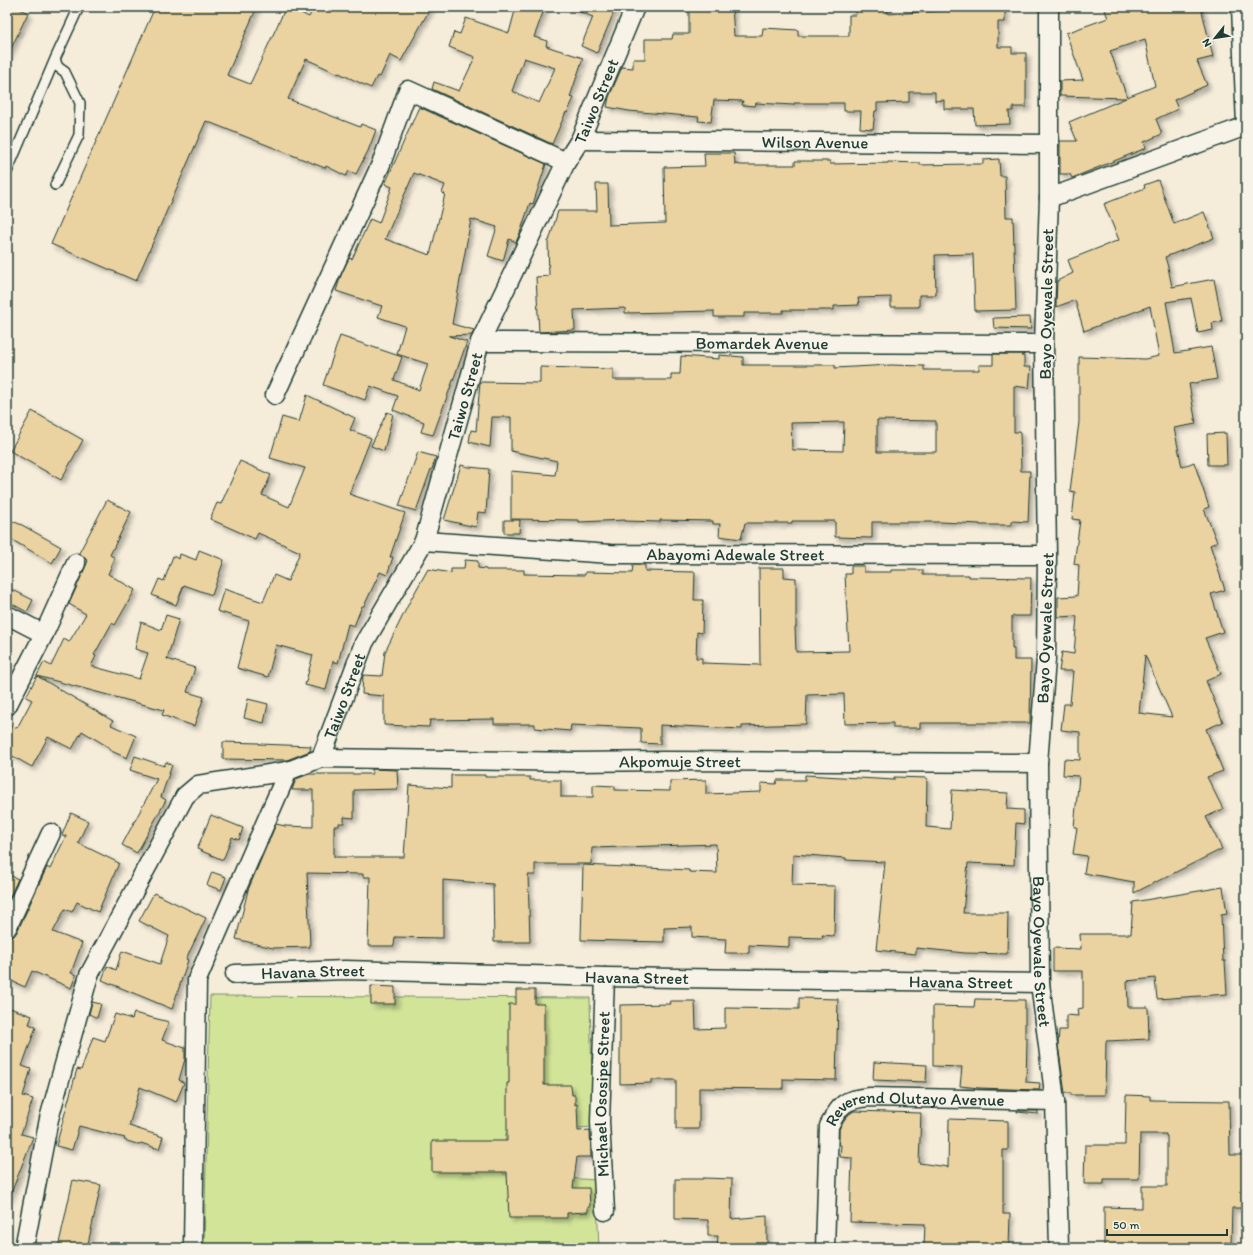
<svg xmlns="http://www.w3.org/2000/svg" width="1253" height="1255" viewBox="0 0 1253 1255" font-family="Itim,sans-serif">
  <style>
    .green { fill: #d2e498; stroke: #789066 }
    .building { fill: #ebd2a1; stroke: #1f3d34; fill-rule: evenodd; filter: url(#shadow) }
    .lines { fill: none; stroke-linecap: round; stroke-linejoin: round }
    .lane-casing { stroke: #1f3d34; stroke-width: 12 }
    .street-casing { stroke: #1f3d34; stroke-width: 21 }
    .lane { stroke: #f7f3e8; stroke-width: 9 }
    .street { stroke: #f7f3e8; stroke-width: 18 }
    .labels { text-anchor: middle; dominant-baseline: central; stroke-width: 3; stroke-linejoin: round; paint-order: stroke }
    .street-label { font-size: 17px; fill: #1f3d34; stroke: #f7f3e8 }
  </style>
  <defs>
    <filter id="shadow"><feDropShadow dx="3.5" dy="3.5" stdDeviation="2" flood-color="#0004"/></filter>
  </defs>
  <rect width="100%" height="100%" fill="#f5ecda"/>
  <filter id="ink" filterUnits="userSpaceOnUse"><feTurbulence type="fractalNoise" baseFrequency=".025" numOctaves="2"/><feDisplacementMap in="SourceGraphic" scale="8" xChannelSelector="R" yChannelSelector="G"/><feConvolveMatrix kernelMatrix="1 2 1 2 8 2 1 2 1" color-interpolation-filters="sRGB"/></filter>
  <g filter="url(#ink)">
    <path class="green" d="M210,996L590,998L593,1127L506,1133L503,1174L596,1180L599,1248H204Z"/>
    <path class="building" d="M7,7H16L28,13L7,57Z
      M155,7H257L227,75L250,84L286,7H289L309,17L314,7H431L401,61L390,55L380,77L377,76L371,88L339,73V74L306,59L288,99L360,127L361,124L376,130L368,151L356,174L349,171L346,176L326,166L325,168L206,121L136,281L51,244Z
      M516,7H545L534,37L547,41L546,46L583,58L570,97L574,98L567,113L566,112L552,144L432,89L434,82L459,91L475,57L449,47L454,32L460,34L466,18L509,33ZM524,58L555,68L539,103L512,91Z
      M568,7H616L597,53L581,46L593,17Z
      M689,7H732L734,36H762L763,28L798,30V36H849V15H856L855,7H887L888,14L940,11V7H1005V22H998V47H1012V53H1026V107H1013V111H1009L1010,124L975,125L974,109H944V100L935,101V92H909V102L877,103V111H875L873,129L860,128L861,111H844V103H794V105L756,103L755,106L742,105L743,101L714,100L711,122L698,121L699,117L629,111L607,107L609,97L622,67L633,68V59H645V39H672L673,34H689Z
      M1104,7H1201L1213,57L1197,61L1207,85L1174,100L1178,109L1156,119L1162,134L1144,142L1146,148L1072,178L1070,174H1060V141H1077L1069,122L1126,98L1060,96V81L1083,80L1066,33L1108,18ZM1145,39L1155,86L1127,97L1110,51Z
      M419,107L546,164L533,204L530,203L520,233L516,242L509,239L503,261L488,256L497,227L471,219L452,324L474,330L472,335L449,336L467,342L433,435L421,432L424,422L393,410L398,396L370,386L365,400L323,385L340,336L402,357L394,380L419,390L428,364L397,354L405,326L378,317L382,306L336,291L341,275L349,258L352,259L370,219L379,223L392,187L385,184ZM414,173L445,185L442,193L445,194L430,255L385,239Z
      M704,153H734L735,164L741,165H795V161H830V164L888,163V162L920,163V165L971,164H983V160L999,159L1000,176H1005L1006,217H1013L1016,310L975,311L973,254L935,255L936,295H919V307H891V297L858,298L859,305L834,306V310H783V313H744V317H714V311L625,313V308L574,310L575,330L539,332L536,277L549,276L548,241H549L558,211H597L596,184H608L609,225L665,223L664,167L705,166Z
      M1158,180L1174,224L1204,212L1214,238L1165,257L1168,267L1172,287L1214,279L1222,321L1212,323L1213,330L1198,333L1191,298L1166,302L1175,353L1211,347L1217,379L1189,384L1196,424L1174,428L1182,467L1194,462L1209,507L1204,509L1217,542L1210,545L1225,590L1211,594L1223,632L1205,638L1221,674L1206,681L1223,722L1206,729L1223,771L1207,777L1223,809L1206,817L1222,849L1134,893V882L1084,873L1087,856L1073,854L1077,827H1074L1079,776L1063,775L1064,759L1080,760V732L1061,730L1064,704H1070L1073,671H1059L1062,652L1074,654L1077,616L1058,617V597L1077,596L1079,565L1074,564L1080,520L1072,519L1075,492L1070,491L1079,422V357L1145,359L1159,356L1150,306L1084,331L1075,300L1056,307V304L1057,281L1073,273L1068,260L1119,240L1104,204L1145,188L1144,185ZM1145,655L1172,717L1139,713Z
      M1030,317L1031,329L994,328L993,318Z
      M993,354H1025L1021,356H1024V367H1031L1029,388L1014,386V432H1020L1021,471H1030L1028,522L1012,521V525H980V524L941,522H872V538L835,537V521H792V523H745L741,539L719,536L720,524H713V521L660,520V522L625,521V520L579,522V520L511,519V471L555,475L557,461L511,451V417H492L490,447L469,442L471,430L476,431L480,382L540,383V367L613,369V380H671V374H680L681,356L719,359V355L743,357V365H835V368L891,365L924,366V370H979V365H993ZM877,420L936,421V452H877ZM844,422L843,451L793,450L792,449L791,423Z
      M307,395L355,418L350,430L371,438L349,494L405,513L390,557H393L387,575L380,572L364,606H362L354,626L348,624L338,663L333,661L326,690L305,685L313,655L276,645L268,677L237,668L249,621L217,611L224,589L263,602L274,575L288,581L300,552L258,533L255,539L210,519L217,503L221,504L240,461L271,475L262,495L289,507L305,468L270,458L282,417L299,422Z
      M32,411L83,440L61,480L10,451Z
      M387,412L393,414L384,451L371,446Z
      M1226,433L1227,465H1208L1207,434Z
      M418,452L436,457L432,469H431L416,511L399,506Z
      M461,465L469,467L489,469L486,513L478,512L476,527L444,520Z
      M107,500L131,512L110,555L115,558L108,574L135,590L115,625L112,623L94,655L96,656L91,666L139,679L148,653L135,649L141,622L161,630L166,615L179,619L167,659L195,668L187,692L204,697L194,726L162,715L164,710L37,676L113,721L111,725L136,736L127,758L109,750L110,748L82,731L72,749L48,737L32,767L7,753V734L12,725L17,728L32,700L26,697L44,662L51,666L64,639L69,642L86,614L69,604L88,561L79,553Z
      M7,519L22,525L61,547L52,563L7,537Z
      M504,520H520L519,533H504Z
      M199,550L224,560L212,595L184,585L176,605L152,595L159,579L164,581L173,556L179,559L180,554L196,560Z
      M465,560L478,561V568L486,569V570H524V574L585,575V572L632,573L633,565H645V571L695,572L694,600H703L702,633L697,632L696,658H702V663L760,665L759,568H784V577L796,578V627H795L796,652L849,651L845,574H851V566H864V572H891V570H923V575H969V577L1031,578L1030,616H1012V649H1014V660H1031L1030,723H920V728H893V723L845,724L844,694L807,695L806,724L742,726V729L660,725V744L641,743V728L571,725L570,731L535,728V724H494V719L430,720L429,727L384,725V696L362,694L363,675L382,676L385,652L410,601L428,569L451,573V569H464Z
      M7,587L33,600L27,612L7,601Z
      M248,699L268,704L264,723L244,718Z
      M223,742L259,743V744L311,746L310,751L287,760L223,759Z
      M135,756L164,766L166,762L172,765L161,797L166,800L137,853L122,845L157,779L130,770Z
      M372,769L397,770L398,789L354,790V818L344,817V823H339V826H334V857H404L409,785L451,788V775H485V777H530V780H561V797H593V785L615,786V790L670,791V781L706,780V794L761,792V783L776,784L777,780H805V775L894,780V777L927,778L926,827L950,829L952,790L1008,793L1007,809L1024,810V824L1016,823L1014,865L968,863L963,913H1008L1007,954L965,953L916,948V954L876,950L885,862L846,860V858L793,854L792,885L835,886L834,936L822,935L823,938L789,937V947L749,945V953H725L726,939L692,937V927L664,928V942L581,940L583,865L689,870V872L717,873L716,844L592,848L591,864H535V875H528L530,942H494L493,884L443,880V938L395,937L394,946H368L370,877H363V874L307,873L310,947L273,948L236,939L248,890L276,824L285,826L313,827V790H292L296,779L309,774H372Z
      M71,813L88,821L78,843L119,863L98,912L77,902L72,912L65,909L53,932L82,943L71,973L76,975L71,988L32,971L25,987L7,979V938L13,937L17,932L47,867L50,869L66,836L62,835Z
      M211,815L243,828L239,840L232,837L223,860L197,849Z
      M212,872L226,877L221,890L207,885Z
      M7,874L18,879L7,903Z
      M1223,887L1227,914L1221,915L1223,961H1225L1227,994L1157,999L1155,978L1127,981L1128,1007H1148L1149,1039L1106,1041L1105,1095H1071V1093H1065L1058,1045L1059,1030H1066V1015L1078,1016L1077,1009L1083,1008V971H1053V948L1081,949L1080,934H1131L1133,902Z
      M154,893L206,918L186,959L188,960L172,1009L102,980L107,966L116,970L122,951L160,964L169,936L139,921Z
      M371,986L395,987V1004H371Z
      M516,990H535V1004H544V1085H571L572,1095H575V1105L577,1104L578,1131L590,1130L591,1157H577L573,1188H589L590,1207H588V1212L567,1213V1218H509L507,1172H432V1141H507V1083H509V1004H516Z
      M799,998L838,999L836,1080L783,1079V1089L699,1088V1129H676V1080H651V1083L620,1084V1005L671,1004L670,1001H695L696,1029L725,1028V1008L799,1009Z
      M975,999L1025,1000V1038H1027L1026,1082L1040,1083L1039,1090L979,1088L960,1086L962,1067L933,1066V1006L974,1007Z
      M92,1002L101,1004L97,1018L89,1014Z
      M7,1007L32,1016L29,1024L36,1027L22,1066L31,1069L23,1096L33,1099L21,1134L33,1137L8,1201Z
      M134,1013L169,1022L162,1040L185,1048V1059L179,1080L184,1083L176,1102L140,1087L129,1126L163,1137L159,1149L141,1143L140,1145L124,1140L125,1138L79,1126L72,1150L56,1146L77,1069L81,1070L93,1037L105,1041L115,1014L132,1019Z
      M874,1062L927,1065L926,1082L873,1080Z
      M1126,1095L1150,1096V1100L1229,1101L1230,1155H1243L1242,1208H1232L1231,1243L1225,1242V1248H1104V1207L1142,1208V1186H1167V1136H1166V1134H1140L1139,1179H1104V1184H1084L1085,1145H1125Z
      M854,1111L921,1113L919,1163L948,1167L949,1119L1008,1121V1150H1003V1214H1010L1009,1247L941,1244L940,1248H924L925,1224L850,1222L852,1158L840,1157L841,1145H839V1129L848,1115Z
      M1017,1111H1038V1114L1017,1112Z
      M703,1178L732,1179L731,1219L767,1216V1248H717L718,1236H708V1220L675,1219V1179H703Z
      M73,1180L101,1185L87,1248H58Z"/>
    <g class="lines">
      <g class="lane-casing">
        <path id="lane" d="M7,172L55,59
          M55,185L79,135L80,103L65,72L58,67L55,59L79,7"/>
      </g>
      <g class="street-casing">
        <g id="street">
          <path id="s1" d="M1049,7V198L1044,344L1047,555L1046,659L1038,763L1040,983L1055,1101L1059,1248"/>
          <path d="M1241,7L1246,125"/>
          <path id="s2" d="M580,140L1049,144"/>
          <path d="M1049,198L1246,126"/>
          <path id="s3" d="M480,342L1044,344"/>
          <path d="M275,395L381,164L408,90L566,162"/>
          <path id="s4" d="M424,541L610,554L1047,555"/>
          <path d="M7,615L44,634"/>
          <path d="M7,706L44,634L76,563"/>
          <path id="s5" d="M321,758L576,762L665,761L1038,763"/>
          <path d="M7,928L51,833"/>
          <path id="s6" d="M235,974L345,970L605,977L1040,983"/>
          <path id="s7" d="M605,1211L600,1122L605,977"/>
          <path id="s8" d="M24,1248L49,1119L89,975L185,796L198,785L288,771L321,758L364,643L424,541L480,342L566,162L580,140L635,7"/>
          <path d="M193,1248L197,980L288,771"/>
          <path id="s9" d="M825,1248L829,1126C840,1104 845,1099 870,1097L1055,1101"/>
        </g>
      </g>
      <use href="#lane" class="lane"/>
      <use href="#street" class="street"/>
    </g>
  </g>
  <g class="labels">
    <g class="street-label">
      <text stroke="none"><textPath href="#s8" startOffset="1343">Taiwo Street</textPath></text>
      <text stroke="none"><textPath href="#s2" startOffset="235">Wilson Avenue</textPath></text>
      <text transform="translate(1046 304) rotate(-89)">Bayo Oyewale Street</text>
      <text stroke="none"><textPath href="#s3" startOffset="282">Bomardek Avenue</textPath></text>
      <text stroke="none"><textPath href="#s8" startOffset="1019">Taiwo Street</textPath></text>
      <text stroke="none"><textPath href="#s4" startOffset="312">Abayomi Adewale Street</textPath></text>
      <text transform="translate(1045 628) rotate(-88)">Bayo Oyewale Street</text>
      <text stroke="none"><textPath href="#s8" startOffset="694">Taiwo Street</textPath></text>
      <text stroke="none"><textPath href="#s5" startOffset="359">Akpomuje Street</textPath></text>
      <text stroke="none"><textPath href="#s1" startOffset="945">Bayo Oyewale Street</textPath></text>
      <text stroke="none"><textPath href="#s6" startOffset="78">Havana Street</textPath></text>
      <text stroke="none"><textPath href="#s6" startOffset="402">Havana Street</textPath></text>
      <text stroke="none"><textPath href="#s6" startOffset="726">Havana Street</textPath></text>
      <text stroke="none"><textPath href="#s7" startOffset="117">Michael Ososipe Street</textPath></text>
      <text stroke="none"><textPath href="#s9" startOffset="217">Reverend Olutayo Avenue</textPath></text>
    </g>
  </g>
  <rect width="1253" height="1255" fill="none" stroke="#f7f3e8" stroke-width="24"/>
  <rect x="12" y="12" width="1229" height="1231" fill="none" stroke="#1f3d34" stroke-width="1.5" filter="url(#ink)"/>
  <g transform="translate(1215 38) rotate(240)" stroke="#f7f3e8" stroke-width="3" paint-order="stroke">
  <path d="M0-3L7 15L0 10L-7 15Z" fill="#1f3d34"/>
  <text y="-6" font-size="11" font-weight="bold" text-anchor="middle" fill="#1f3d34">N</text>
  </g>
  <path d="M1107 1229v6h120v-6" fill="none" stroke="#1f3d34" stroke-width="2"/>
  <text x="1113" y="1229" font-size="12" fill="#1f3d34" stroke="#f7f3e8" stroke-width="3" paint-order="stroke">50 m</text>
</svg>
